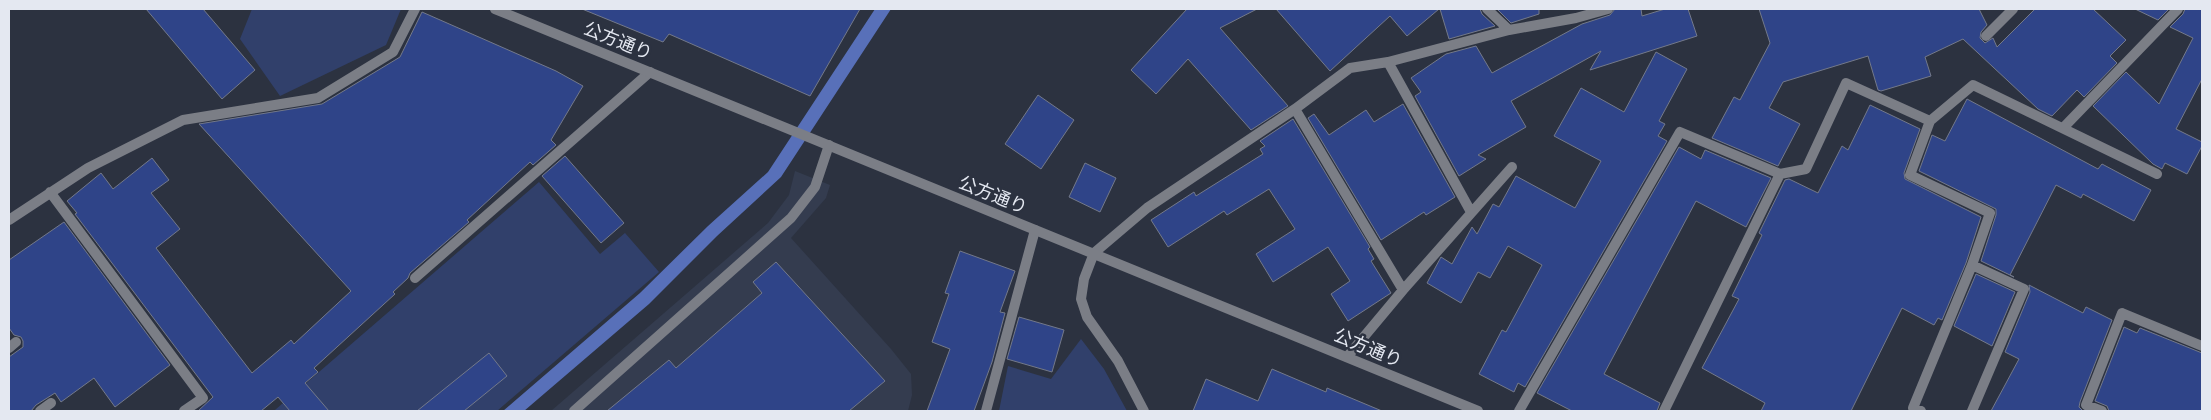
<svg xmlns="http://www.w3.org/2000/svg" width="2211" height="420" viewBox="0 0 2211 420" font-family="Figtree,'Noto Sans JP',sans-serif">
  <style>
    .built { fill: #343c4f }
    .green { fill: #31406b }
    .water { fill: #5870b9 }
    .building { fill: #2f4488; stroke: #73798a }
    .lines { fill: none; stroke-linecap: round; stroke-linejoin: round }
    .service { stroke: #7b7e86; stroke-width: 10 }
    .minor { stroke: #7b7e86; stroke-width: 10 }
    .tertiary { stroke: #7b7e86; stroke-width: 10 }
    .labels { text-anchor: middle; dominant-baseline: central; stroke-width: 5; stroke-linejoin: round; paint-order: stroke }
    .street-label { font-size: 18px; fill: #e4e8f1; stroke: #2c3240 }
  </style>
  <rect width="100%" height="100%" fill="#2c3240"/>
  <path class="built" d="M795,171L830,185L826,198L791,238L891,349L911,374L912,395L908,411H551L768,223L789,195Z"/>
  <path class="green" d="M252,9H401L386,45L280,96L240,39Z
    M539,182L600,254L625,233L659,272L497,411L275,410Z
    M1081,339L1104,369L1127,411H999L1008,366L1051,379Z"/>
  <path class="water" d="M875,9H891L781,177L717,236L649,304L524,411H503L640,293L708,226L768,172Z"/>
  <path class="building" d="M146,9H203L255,70L222,99Z
    M582,9H860L810,96L669,34L663,42Z
    M1187,9H1257L1220,28L1288,106L1251,130L1188,59L1156,94L1131,70Z
    M1276,9H1439L1407,36L1390,16L1330,71Z
    M1440,9H1480L1482,14L1495,26L1449,39Z
    M1497,9H1539V14L1511,23Z
    M1615,9H1641L1642,16L1665,9H1688L1697,36L1590,70L1601,51L1511,101L1526,127L1478,155L1486,159L1459,176L1415,96L1421,92L1411,78L1446,54L1476,46L1492,73L1582,24L1610,15Z
    M1759,9H1979L1987,25L1981,32L1980,38L1985,43L1993,38L1997,47L2035,9H2093L2126,40L2110,56L2117,63L2084,97L2077,90L2052,116L2038,109L1963,39L1925,57L1931,76L1881,91L1878,90L1868,56L1783,82L1769,108L1800,124L1778,166L1712,138L1734,97L1740,100L1770,43Z
    M2135,9H2169L2158,20Z
    M2185,9H2202V79L2176,129L2202,142V146L2187,174L2165,163L2162,169L2153,164L2093,106L2126,72L2159,104L2193,38L2170,27L2183,14Z
    M422,12L556,71L583,86L551,140L556,145L533,165L530,162L467,220L469,222L410,273L408,278L393,292L395,294L314,368L318,372L305,383L329,411H290L278,397L261,411H198L213,397L75,214L77,213L67,201L101,173L113,189L152,158L169,180L151,193L180,229L156,248L252,373L291,340L294,344L351,291L199,124L322,104L400,57Z
    M1656,52L1687,69L1659,121L1665,124L1658,136L1667,141L1525,387L1518,383L1514,392L1479,374L1502,330L1506,332L1542,265L1508,246L1490,278L1478,272L1461,303L1427,283L1441,257L1452,264L1472,227L1477,234L1493,204L1499,207L1516,176L1575,208L1601,161L1554,136L1581,88L1624,112Z
    M1038,95L1074,120L1041,169L1005,144Z
    M1967,99L2098,169L2102,164L2151,190L2134,221L2083,194L2081,198L2056,185L2010,275L2014,277L1981,261L1996,215V209L1919,171L1932,135L1945,141Z
    M1403,104L1455,197L1426,215L1424,212L1381,240L1308,118L1314,114L1329,135L1366,110L1374,122Z
    M1870,105L1920,129L1904,173L1905,179L1981,217L1966,263L1942,320L1938,318L1934,325L1902,308L1851,411H1761L1765,403L1702,368L1739,299L1732,296L1762,235L1759,233L1785,180L1789,179L1818,193L1842,146L1848,150Z
    M1293,119L1370,247L1368,249L1374,259L1371,261L1391,293L1348,321L1331,294L1350,281L1328,247L1273,282L1256,254L1295,229L1269,189L1227,215L1224,211L1168,247L1151,220L1194,192L1196,196L1263,154L1260,149L1265,146L1260,141Z
    M1679,147L1701,159L1705,150L1771,178L1746,227L1696,201L1604,374L1660,403L1657,411H1572L1537,393Z
    M565,156L624,223L601,243L542,176Z
    M1085,163L1116,178L1100,212L1069,197Z
    M64,222L170,365L115,407L94,378L61,402L55,393L36,405L31,411H9V357L23,347V341L21,337L14,335L9,328V260Z
    M960,251L1015,271L1000,312L1005,313L992,362L974,411H927L950,349L932,342L949,294L945,293Z
    M776,262L885,381L849,411H607L669,360L676,368L762,293L753,282Z
    M1976,274L2015,292L1992,346L1954,326Z
    M2029,285L2083,313L2086,307L2112,320L2080,402L2079,407L2083,411H1991L2019,359L2005,352L2030,292Z
    M1019,317L1064,330L1052,372L1007,359Z
    M2124,327L2137,333L2140,328L2202,353V411H2109L2107,406L2095,401Z
    M489,353L507,376L464,411H417Z
    M1272,369L1326,392L1327,388L1382,411H1193L1206,379L1258,401Z"/>
  <g class="lines">
    <path class="service" d="M574,411L791,218L815,187L829,145"/>
    <path class="minor" d="M1487,9L1509,30
      M1986,36L2013,9
      M1388,62L1471,212
      M1295,109L1403,290L1347,357
      M2064,127L2178,9
      M50,192L203,398L184,411
      M9,220L88,168L183,120L318,98L393,52L415,9
      M1094,253L1147,208L1295,109L1350,68L1388,62L1509,30L1576,18L1608,9
      M415,278L650,72
      M1403,290L1512,167
      M9,348L16,342
      M40,411L51,403
      M986,411L1035,230
      M1519,411L1680,132L1780,174L1806,169L1846,83L1930,121
      M1664,411L1780,174
      M1921,411L1913,408L1972,265
      M1972,411L2024,289L1972,265L1990,213L1910,175L1930,121L1973,85L2157,174
      M2102,411L2086,405L2122,313L2202,346"/>
    <path class="tertiary" d="M495,9L1478,411
      M1094,253L1084,279L1081,299L1087,317L1118,361L1144,411"/>
  </g>
  <g class="labels">
    <g class="street-label">
      <text transform="translate(618 41) rotate(22)">公方通り</text>
      <text transform="translate(993 195) rotate(22)">公方通り</text>
      <text transform="translate(1368 348) rotate(23)">公方通り</text>
    </g>
  </g>
  <rect width="2211" height="420" fill="none" stroke="#e4e8f1" stroke-width="20"/>
</svg>
